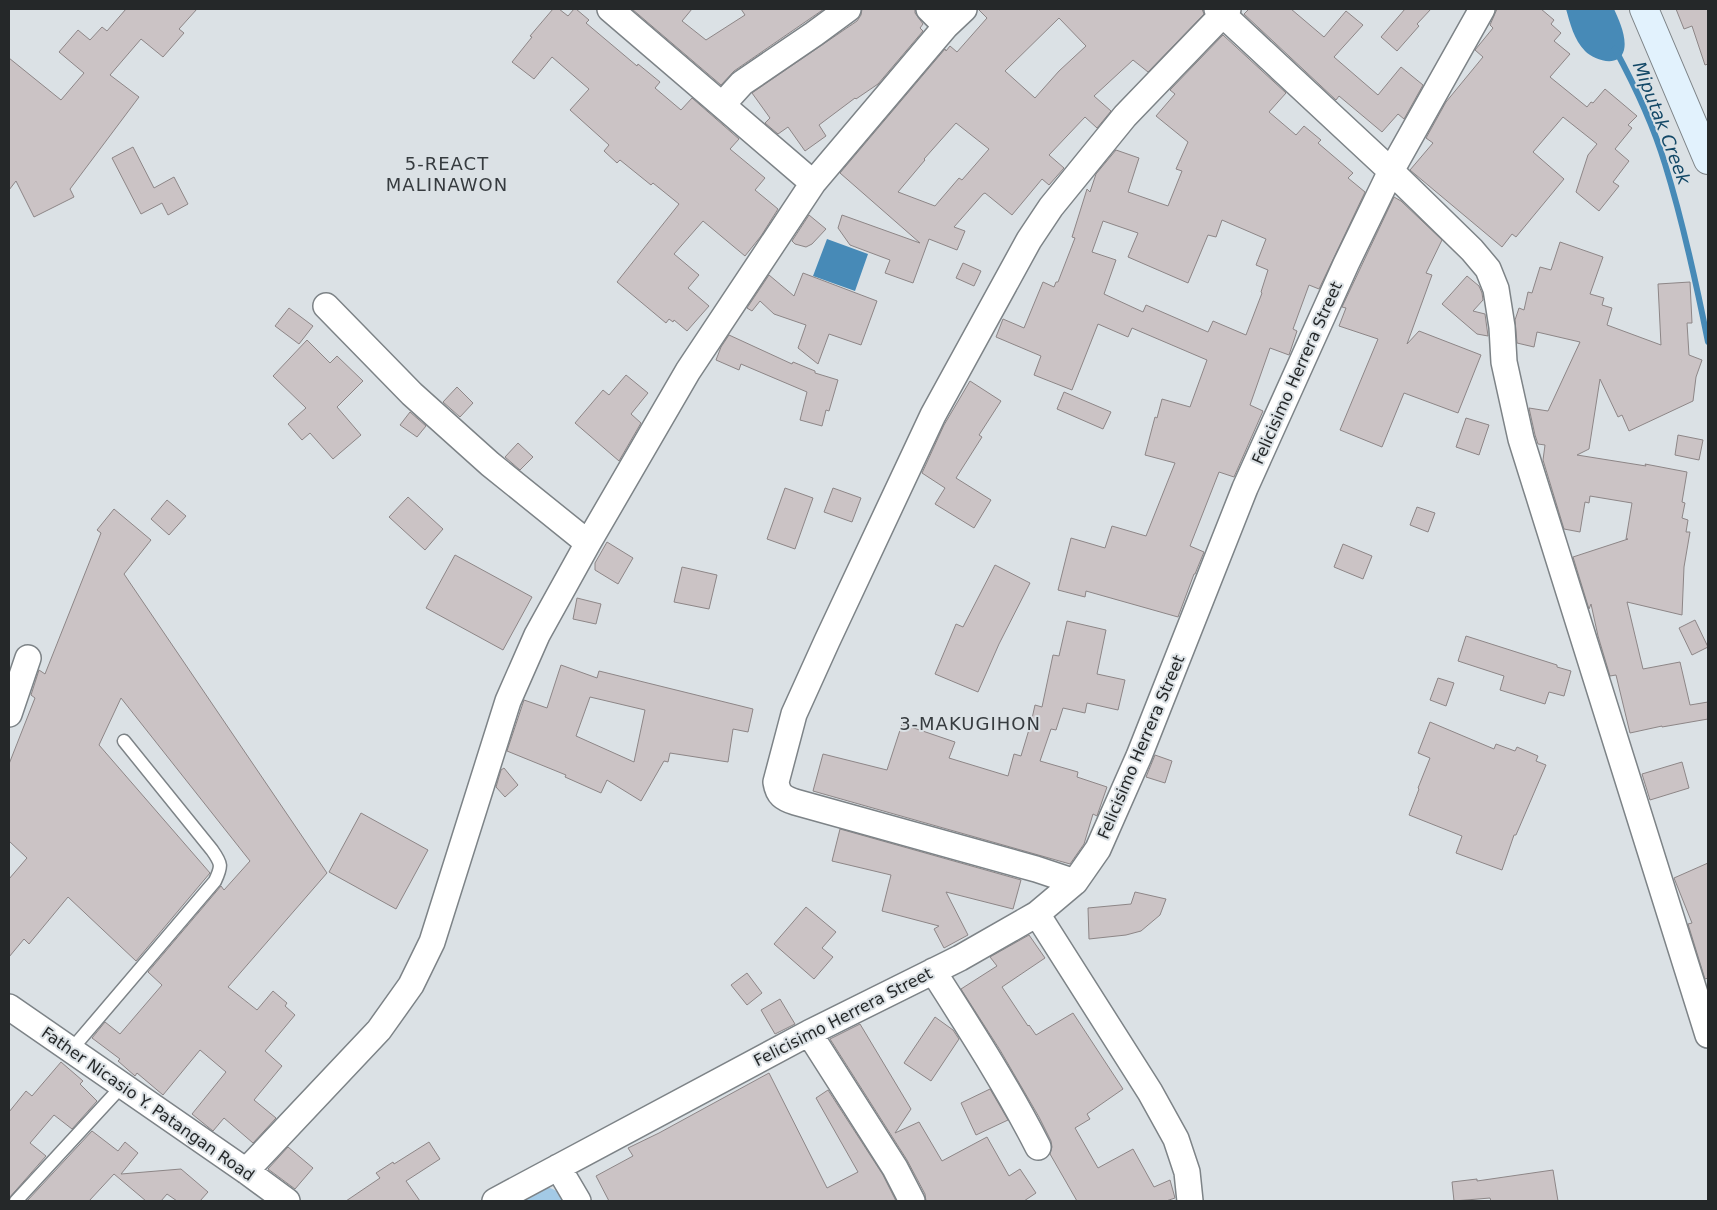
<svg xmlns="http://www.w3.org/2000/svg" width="1717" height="1210" viewBox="0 0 1717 1210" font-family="'DejaVu Sans',sans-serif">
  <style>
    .green { fill: #a3cae6 }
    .water { fill: #478ab7 }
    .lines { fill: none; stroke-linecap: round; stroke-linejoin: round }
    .stream { stroke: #478ab7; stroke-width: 6 }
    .building { fill: #cbc3c5; stroke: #8d8687; fill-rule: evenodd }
    .service-casing { stroke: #7d8387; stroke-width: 15 }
    .minor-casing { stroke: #7d8387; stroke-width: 28 }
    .secondary-casing { stroke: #7d8387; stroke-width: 30 }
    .service { stroke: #fff; stroke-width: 12 }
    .minor { stroke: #fff; stroke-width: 25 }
    .secondary { stroke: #e2f2fd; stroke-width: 28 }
    .labels { text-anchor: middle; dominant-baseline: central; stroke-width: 4; stroke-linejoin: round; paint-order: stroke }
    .street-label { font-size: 16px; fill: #252829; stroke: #dbe1e5 }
    .water-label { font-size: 18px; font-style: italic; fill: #134867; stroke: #dbe1e5 }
    .neighbourhood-label { font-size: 18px; letter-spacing: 1px; fill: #363b3f; stroke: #dbe1e5 }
  </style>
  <rect width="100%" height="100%" fill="#dbe1e5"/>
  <path class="green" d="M543,1187C555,1188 559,1192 566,1201H509Z"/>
  <path class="water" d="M1566,9H1614C1619,20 1627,37 1624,50C1619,69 1594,60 1585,51C1574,40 1570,23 1566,9Z
    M827,239L868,254L855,291L813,276Z"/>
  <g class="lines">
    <path class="stream" d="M1615,49C1635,86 1653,124 1665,164C1683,222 1696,282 1708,342"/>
  </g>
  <path class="building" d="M126,9H197L179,29L184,33L163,57L141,39L110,75L139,97L70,189L74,197L34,217L16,181L9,190V58L61,100L84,73L59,52L78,30L90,40L102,27L107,31Z
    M553,9H559L568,16L574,9H576L589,20L586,23L637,66L638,64L660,82L655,88L681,110L692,98L739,139L730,149L765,178L755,190L778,209L761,236L745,256L703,221L674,254L699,275L688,288L709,306L687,331L674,320L673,322L669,319L666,323L617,282L679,204L653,183L651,185L620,160L617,163L604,151L609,145L570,110L589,89L552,57L534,79L512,62L532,37L530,36Z
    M632,9H692L682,21L706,40L745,15L741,9H824L734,71L721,85Z
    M862,9H915V13L923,24L920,28L923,31L878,84L856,99L855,98L819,125L826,136L805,151L788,127L778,134L765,123L770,118L752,93L857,21L861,15Z
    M978,9H1202L1204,14L1148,72L1133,60L1094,96L1111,111L1097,128L1085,117L1049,155L1064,168L1049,185L1042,179L1012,215L985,193L983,194L954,227L965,231L957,250L929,239L913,283L885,273L890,260L850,245L838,228L842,215L920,243L840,173L945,49L946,51L950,46L957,52L987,18ZM1059,18L1086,46L1059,71L1035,98L1005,71ZM956,123L989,149L962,180L959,178L935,206L898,192L925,160L924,159Z
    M1249,9H1291L1324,37L1346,11L1363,25L1334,57L1378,95L1401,67L1423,85L1404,119L1398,114L1382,132L1339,96L1336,100L1244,14Z
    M1405,9H1431L1417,24L1419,26L1397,51L1381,37Z
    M1497,9H1541L1554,20L1551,24L1561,33L1554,41L1570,54L1550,77L1587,107L1591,102L1593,103L1605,89L1637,116L1628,125L1632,128L1615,149L1629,161L1613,182L1619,186L1599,211L1576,192L1588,155L1597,144L1563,117L1533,152L1564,179L1516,237L1512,234L1502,247L1410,170L1433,143L1426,138L1446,102L1483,57L1475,50L1493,28L1490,25Z
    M1676,9H1708V64L1705,65L1692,26L1684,29Z
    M1223,35L1286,93L1269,112L1296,135L1304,126L1321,140L1318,143L1353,173L1348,178L1365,192L1319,289L1309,285L1293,329L1297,331L1289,355L1270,348L1250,405L1263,411L1234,477L1219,472L1190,546L1204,552L1195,574H1194L1178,617L1086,591L1085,597L1058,590L1071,538L1105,548L1112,526L1146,536L1175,463L1145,455L1155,417L1157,418L1162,399L1190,407L1207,360L1132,328L1128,337L1098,324L1072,390L1034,375L1041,356L996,337L1003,319L1024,328L1043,282L1054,287L1056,282H1058L1075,238L1072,237L1087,189L1090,192L1096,174L1116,150L1139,158L1128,192L1168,206L1182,171L1176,169L1188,142L1156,116L1175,94L1170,90ZM1222,220L1266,239L1256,265L1268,270L1261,292L1262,293L1246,335L1213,321L1208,332L1146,305L1143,312L1104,294L1116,260L1092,252L1103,221L1138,233L1128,257L1188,283L1208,235L1216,237Z
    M133,147L154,188L174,177L188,204L168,215L162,203L141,214L112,158Z
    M1394,197L1401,201L1442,240L1426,273L1432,275L1407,344L1419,331L1481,355L1458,413L1404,393L1382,447L1340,430L1378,339L1339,326L1346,308L1342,307Z
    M809,215L826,229L812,244L806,247L795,244L792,241Z
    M1560,242L1603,257L1590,294L1604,298L1602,305L1612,308L1607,325L1661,345L1658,284L1690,282L1692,323H1687L1689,355L1702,360L1696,377L1693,401L1629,431L1622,415L1618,417L1600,379L1589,449L1577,455L1646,466L1645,464L1687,472L1682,502L1685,503L1682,518L1688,520L1686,532H1690L1684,567L1682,615L1627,602L1643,669L1680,662L1690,705L1708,702V719L1662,727V726L1630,733L1616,675L1610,676L1598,636L1591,604L1589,609L1573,557L1628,539H1626L1632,503L1590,496L1589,503L1585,502L1580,532L1564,529L1543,460L1545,445L1538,444L1535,435L1529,408L1548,411L1580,342L1537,332L1534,347L1517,343L1515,320L1519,308L1524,310L1528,292L1532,293L1540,267L1551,270Z
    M963,263L981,271L974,286L956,278Z
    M803,273L877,301L861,345L829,334L818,364L798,348L806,325L774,314L760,301L752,311L747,308L769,275L794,296Z
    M1467,276L1479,286L1482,293L1483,300L1473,311L1485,314L1488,336L1477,334L1442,304Z
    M289,308L313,326L299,344L275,326Z
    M729,335L792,364L793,362L815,371V373L838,380L829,411L826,410L822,426L800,420L807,392L741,364L739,370L716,360L721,347Z
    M307,340L330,363L337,356L363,381L337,407L361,435L333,459L310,433L302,440L288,424L306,408L273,376Z
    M626,375L648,393L631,414L641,423L619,461L575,423L603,390L609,395Z
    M970,381L1001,401L979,435L982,437L956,478L991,500L974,528L935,504L945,488L922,473L944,425Z
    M457,387L473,403L460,417L443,402Z
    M1064,392L1111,412L1103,429L1057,409Z
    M410,412L426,426L417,437L400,425Z
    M1466,418L1489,425L1479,455L1456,447Z
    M1678,435L1703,440L1699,460L1675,455Z
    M518,443L533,457L520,470L505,457Z
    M785,488L813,498L795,549L767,539Z
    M833,488L861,498L852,522L824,512Z
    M408,497L443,529L425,550L389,517Z
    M167,500L186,516L169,535L151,519Z
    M1417,507L1435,513L1428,532L1410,525Z
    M114,509L151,540L124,574L327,873L228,987L257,1010L273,991L287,1003L285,1006L295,1015L265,1051L282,1066L254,1100L276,1118L253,1143L224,1118L213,1131L192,1114L226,1072L200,1050L163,1095L137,1073L135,1076L118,1061L120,1059L92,1038L105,1022L120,1034L162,985L148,972L221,886L224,890L250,861L121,698L99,745L210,873L136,961L68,897L29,944L24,939L9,957V879L27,858L9,841V764L35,698L31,695L39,670L45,674L101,533L97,530Z
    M607,542L633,558L618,584L595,570V563Z
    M1343,544L1372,556L1363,579L1334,567Z
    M455,555L532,597L503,650L426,608Z
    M995,565L1030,583L999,644L978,692L935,674L956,624L963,627Z
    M682,567L717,575L709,609L674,602Z
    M577,598L601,604L596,624L573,619Z
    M1695,620L1708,647L1692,655L1679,628Z
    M1067,621L1106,630L1097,674L1125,680L1118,710L1087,703L1085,713L1063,708L1056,730L1051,729L1040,761L1078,772L1077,777L1107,787L1097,816L1093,814L1084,844L1070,864L813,791L823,754L887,770L902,724L955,742L949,758L1008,776L1014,754L1021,756L1031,723L1035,705L1042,707L1053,655L1059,656Z
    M1466,636L1557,665V667L1571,671L1564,696L1549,692L1545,704L1500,690L1504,676L1458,661Z
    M561,665L597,678L599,671L753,709L748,732L733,729L728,762L670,753L668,762L664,761L641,801L607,780L601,793L565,777L566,775L507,751L524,700L547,708ZM590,697L645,710L634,762L576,736Z
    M1438,678L1454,683L1446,706L1430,700Z
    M1430,722L1494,749L1496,744L1515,751L1517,747L1538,756L1536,761L1546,765L1516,835H1514L1502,870L1456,853L1462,836L1409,815L1419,789L1418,788L1430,758L1418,753Z
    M1155,755L1172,761L1165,783L1146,777Z
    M1682,762L1689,788L1650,800L1642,774Z
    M504,768L518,785L505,797L496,787L501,770Z
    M361,813L428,850L396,909L329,872Z
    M840,829L1021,880L1013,909L946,892L968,935L944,948L934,929L939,926L882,911L891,875L832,861Z
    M1708,863V978L1705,979L1688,924L1692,923L1674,878Z
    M1135,892L1166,899L1160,915L1141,931L1126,935L1089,939L1088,908L1131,904Z
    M806,907L836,932L822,948L833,957L814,979L774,944Z
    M1029,935L1045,958L1002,987L1028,1026L1029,1025L1036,1035L1073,1013L1123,1089L1087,1114L1090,1119L1075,1128L1098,1168L1133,1149L1154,1187L1170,1180L1175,1198L1166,1201H1077L1050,1154L1052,1147L1051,1141L1039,1117L1000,1050L961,989L997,966L990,957Z
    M747,973L762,993L747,1005L731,985Z
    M780,999L795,1024L775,1034L761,1010Z
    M935,1017L953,1030L959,1039L931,1081L904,1063Z
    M860,1024L911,1109L895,1133L919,1122L942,1161L987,1137L1009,1176L1020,1169L1036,1193L1024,1201H926L925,1194L907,1160L830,1039Z
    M61,1062L83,1081L80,1084L97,1101L72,1129L54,1115L30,1143L46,1156L9,1198V1112L26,1091L32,1096Z
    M769,1073L827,1188L858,1172L816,1098L828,1090L883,1175L896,1201H609L596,1176L633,1156L628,1148L659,1133Z
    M990,1089L1008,1120L976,1135L961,1103Z
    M92,1131L118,1151L125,1142L138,1153L121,1174L181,1169L208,1192L200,1201H177L167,1194L161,1201H146L114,1174L89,1201H27Z
    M429,1142L440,1159L406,1181L420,1201H346L380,1178L376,1173L393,1162L394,1164Z
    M288,1147L313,1168L295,1189L268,1169Z
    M1553,1170L1558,1201H1491L1490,1198L1454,1201L1452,1182L1477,1179V1181Z"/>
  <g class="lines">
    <g class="service-casing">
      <path id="service" d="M71,1050L215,881C222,866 222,864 212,850L124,741
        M16,1201L122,1086"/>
    </g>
    <g class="minor-casing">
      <path id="minor" d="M610,9L813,183
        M929,9L946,26
        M1217,9L1391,171L1472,250L1488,269L1496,289L1502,327L1504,362L1521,439L1708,1035
        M722,105L742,83L814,34L848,9
        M326,306L412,394L490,464L588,543
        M9,714L28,658
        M1075,882L1036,869L795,802C783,798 778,795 776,782L794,714L827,641L933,415L1029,240L1051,207L1125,116L1228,9
        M1037,914L1150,1092L1176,1139L1187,1172L1190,1201
        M933,971C970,1029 1007,1086 1038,1147
        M9,1007L246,1171L287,1201
        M809,1033L895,1168L912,1201
        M558,1167L578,1201
        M246,1171L379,1030L411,985L432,942L508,701L537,635L588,543L688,371L813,183L946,26L964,9
        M495,1201L809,1033L960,958L1037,914L1075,882L1098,849L1139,756L1245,488L1346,264L1391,171L1482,9"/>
    </g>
    <g class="secondary-casing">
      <path id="secondary" d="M1644,9L1708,160"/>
    </g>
    <use href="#service" class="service"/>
    <use href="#minor" class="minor"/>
    <use href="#secondary" class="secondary"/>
  </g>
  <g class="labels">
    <g class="street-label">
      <text transform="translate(1297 373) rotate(-66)">Felicisimo Herrera Street</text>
      <text transform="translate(1141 747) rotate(-67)">Felicisimo Herrera Street</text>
      <text transform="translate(843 1017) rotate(-27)">Felicisimo Herrera Street</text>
      <text transform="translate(148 1104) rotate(35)">Father Nicasio Y. Patangan Road</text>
    </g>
    <g class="water-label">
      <text transform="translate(1662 123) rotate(69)">Miputak Creek</text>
    </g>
    <g class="neighbourhood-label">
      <text x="447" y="163">5-REACT<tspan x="447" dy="21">MALINAWON</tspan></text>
      <text x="970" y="723">3-MAKUGIHON</text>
    </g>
  </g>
  <rect width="1717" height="1210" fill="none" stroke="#252829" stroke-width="20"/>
</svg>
